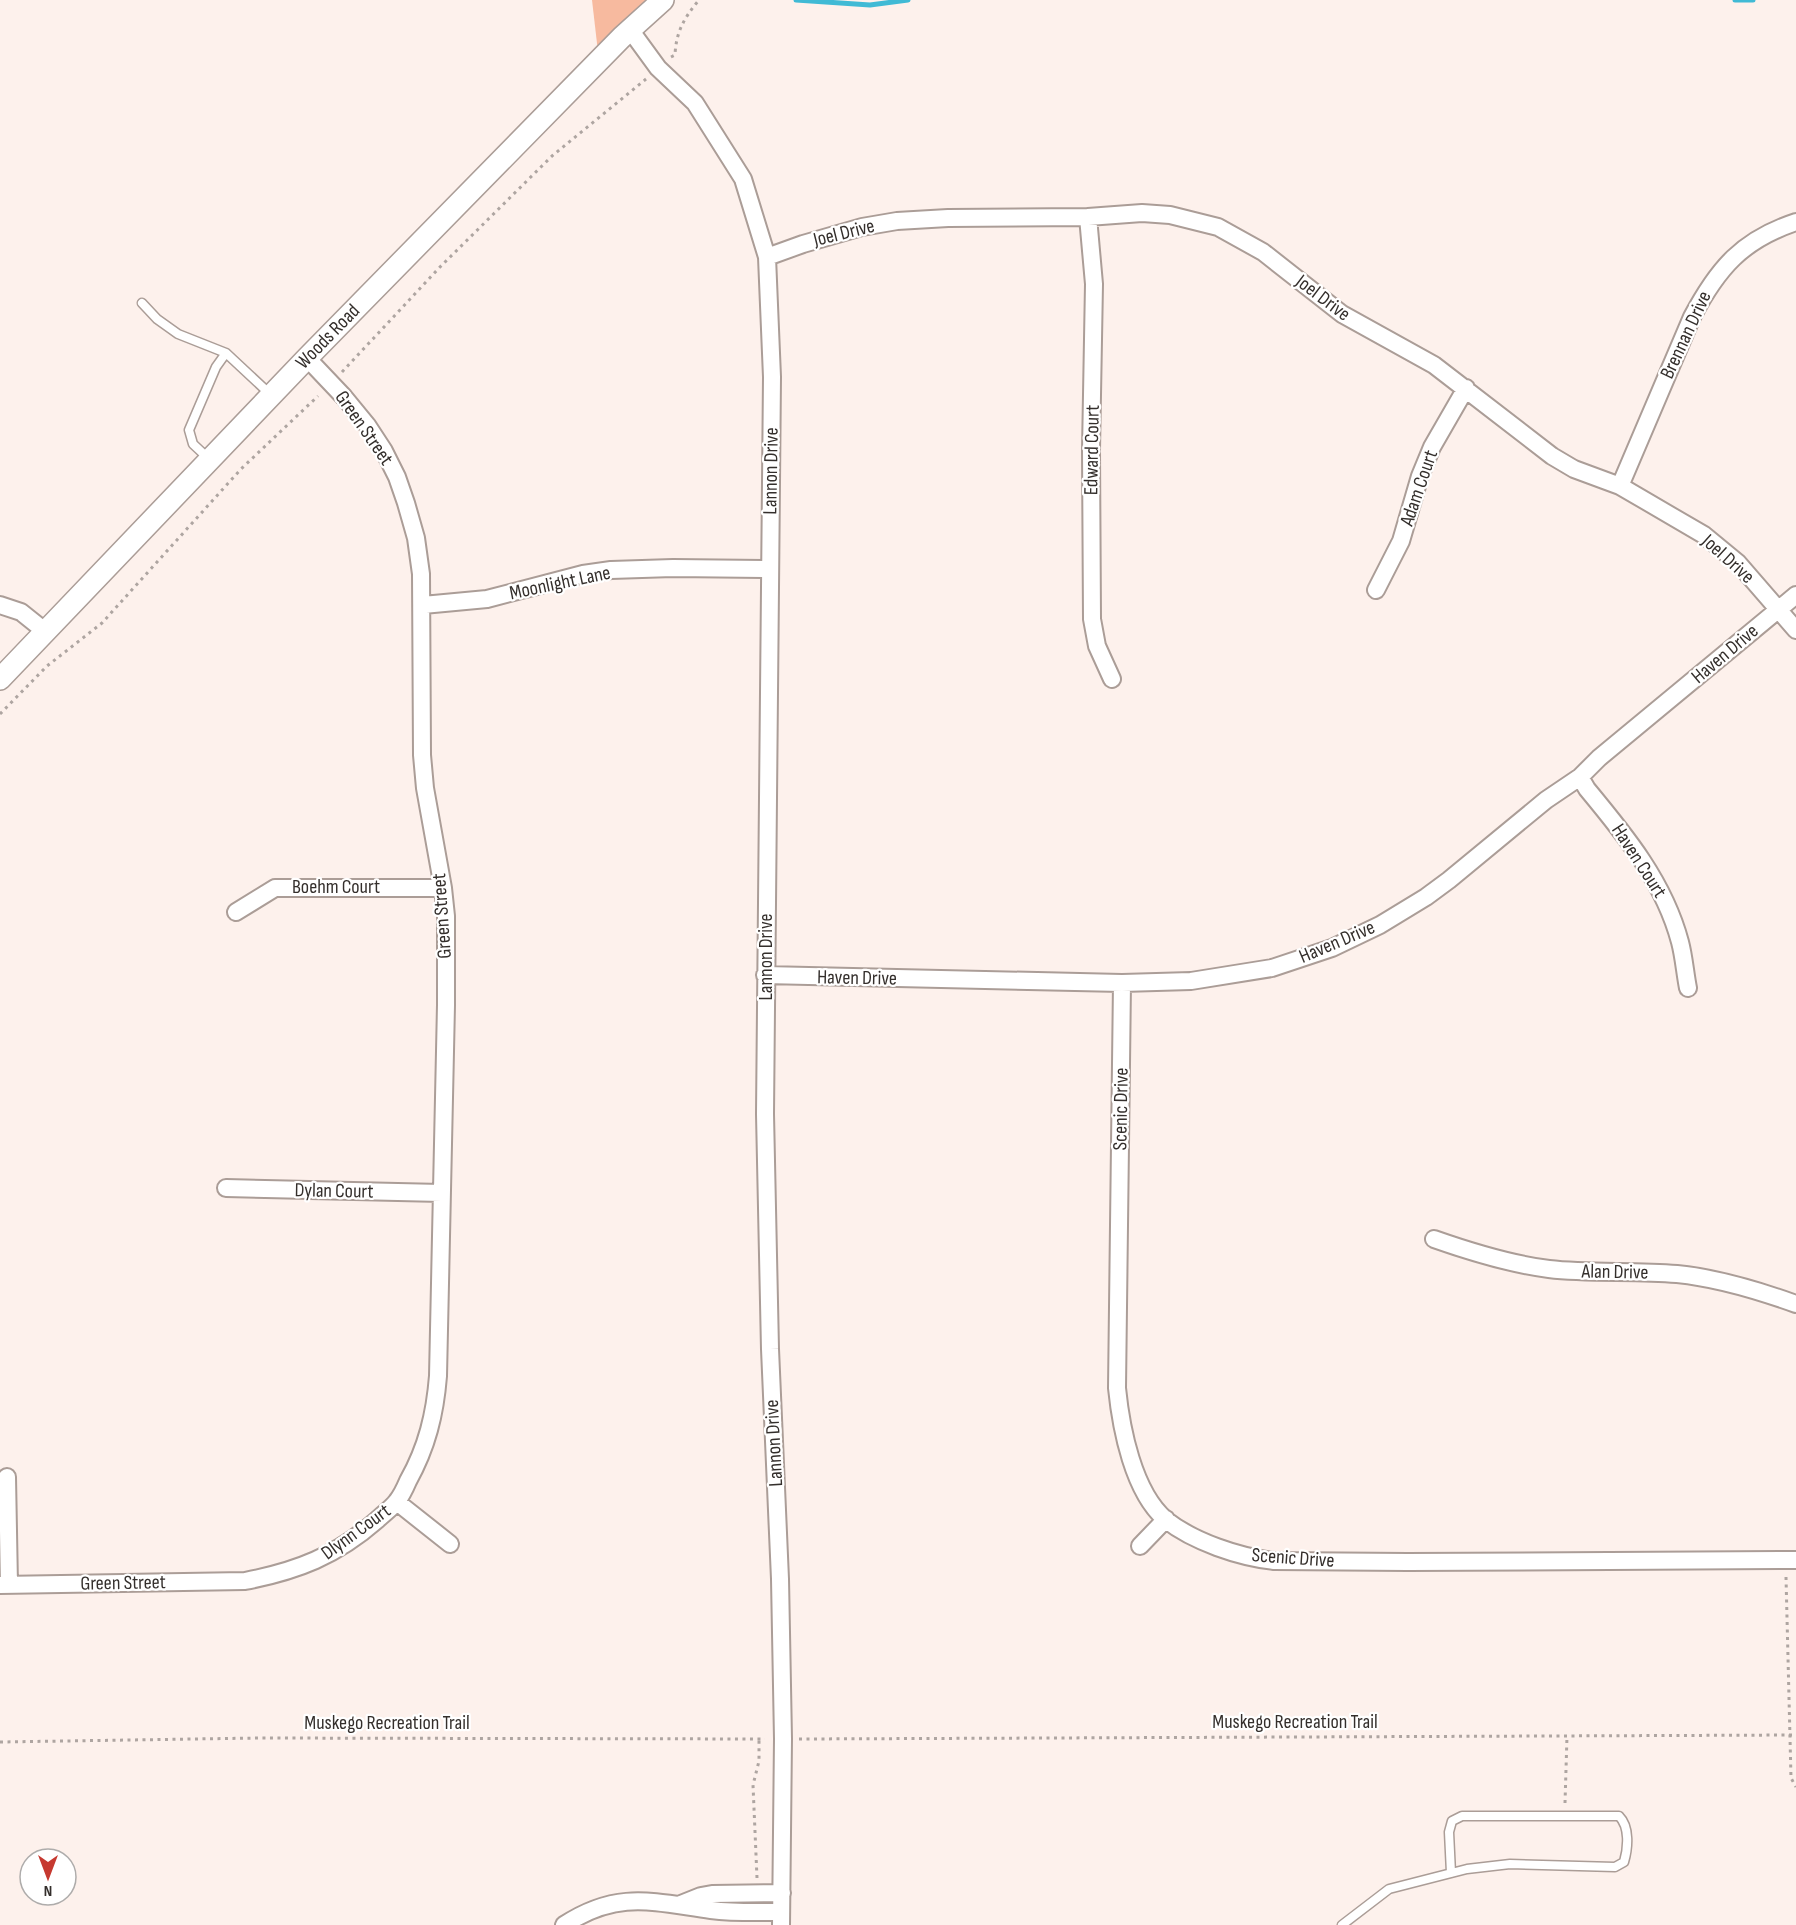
<svg xmlns="http://www.w3.org/2000/svg" width="1796" height="1925" viewBox="0 0 1796 1925" font-family="'Sofia Sans Condensed',sans-serif">
  <style>
    .green { fill: #f7ba9f }
    .lines { fill: none; stroke-linecap: round; stroke-linejoin: round }
    .stream { stroke: #40bad5; stroke-width: 5 }
    .service-casing { stroke: #ab9d97; stroke-width: 11 }
    .minor-casing { stroke: #ab9d97; stroke-width: 20 }
    .tertiary-casing { stroke: #ab9d97; stroke-width: 24 }
    .path { stroke: #aea5a1; stroke-width: 3; stroke-dasharray: 3 4.5; stroke-linecap: butt }
    .service { stroke: #fff; stroke-width: 8 }
    .minor { stroke: #fff; stroke-width: 16 }
    .tertiary { stroke: #fff; stroke-width: 21 }
    .labels { text-anchor: middle; dominant-baseline: central; stroke-width: 4.5; stroke-linejoin: round; paint-order: stroke }
    .street-label { font-size: 20px; fill: #342f2c; stroke: #fff }
  </style>
  <rect width="100%" height="100%" fill="#fdf1ec"/>
  <path class="green" d="M592,0H650L598,52Z"/>
  <g class="lines">
    <path class="stream" d="M796,0L870,5L908,0
      M1735,0H1753"/>
    <g class="service-casing">
      <path id="service" d="M142,303L157,319L178,334L226,353L271,395
        M209,459L193,444L189,430L216,367L226,353
        M1342,1925L1389,1889L1467,1869L1510,1864L1615,1867L1624,1862C1628,1848 1630,1827 1619,1816H1462L1452,1821L1449,1832L1451,1873"/>
    </g>
    <g class="minor-casing">
      <path id="minor" d="M631,31L658,68L695,103L743,179L767,257L772,377L765,1114L770,1349L780,1579L783,1739L781,1925
        M1088,217L1094,284L1091,450L1092,619L1097,646L1112,679
        M767,257L803,244L862,227L897,221L948,218L1088,217L1142,213L1170,215L1218,227L1263,252L1342,314L1434,365L1552,456L1574,469L1620,486L1704,535L1738,563L1796,630
        M1620,486L1692,317C1718,268 1742,240 1796,222
        M1376,590L1401,541L1420,476L1432,447L1466,388
        M0,605L21,612L46,632
        M423,605L487,599L583,574L611,570L673,568L770,569
        M1580,777L1587,789C1626,836 1664,882 1680,942C1684,957 1685,973 1688,988
        M236,912L275,888H443
        M765,975L1122,983L1191,981L1272,968L1332,948L1380,925L1426,897L1449,880L1546,800L1580,777L1599,758L1796,595
        M1122,983L1117,1388C1121,1428 1133,1492 1166,1520C1194,1542 1239,1557 1274,1561L1408,1562L1796,1560
        M226,1188L442,1193
        M1434,1239C1471,1252 1509,1264 1549,1269C1591,1274 1634,1270 1677,1274C1718,1278 1757,1290 1796,1304
        M7,1477L9,1585
        M397,1502L450,1544
        M1140,1546L1166,1519
        M0,1585L245,1581C297,1571 336,1556 377,1520C383,1514 392,1508 397,1501C402,1495 405,1488 408,1481C427,1447 435,1414 438,1376L446,1005V916L443,888L425,788L422,755L421,574L416,538L406,503L397,477L384,451L367,425L344,397L307,358
        M681,1904L701,1896L712,1894L782,1893
        M564,1925C618,1890 652,1902 711,1910C734,1913 758,1912 780,1912"/>
    </g>
    <g class="tertiary-casing">
      <g id="tertiary">
        <path id="s1" d="M0,679L307,358L622,37L663,0"/>
      </g>
    </g>
    <path class="path" d="M671,57L675,55C676,32 684,18 699,0
      M342,372L440,267L552,156L646,79
      M0,714L47,666L102,623L241,469L318,396
      M1786,1577L1791,1778L1796,1787
      M799,1739L1796,1735
      M0,1742L259,1738L765,1739
      M1565,1803L1567,1736
      M757,1878L753,1785L759,1761V1739"/>
    <use href="#service" class="service"/>
    <use href="#minor" class="minor"/>
    <use href="#tertiary" class="tertiary"/>
  </g>
  <g class="labels">
    <g class="street-label">
      <text transform="translate(844 233) rotate(-14)">Joel Drive</text>
      <text transform="translate(1323 298) rotate(37)">Joel Drive</text>
      <text transform="translate(1686 335) rotate(-65)">Brennan Drive</text>
      <text stroke="none"><textPath href="#s1" startOffset="474">Woods Road</textPath></text>
      <text transform="translate(364 428) rotate(55)">Green Street</text>
      <text transform="translate(1092 450) rotate(-89)">Edward Court</text>
      <text transform="translate(771 471) rotate(-89)">Lannon Drive</text>
      <text transform="translate(1419 488) rotate(-71)">Adam Court</text>
      <text transform="translate(1728 559) rotate(42)">Joel Drive</text>
      <text transform="translate(560 583) rotate(-12)">Moonlight Lane</text>
      <text transform="translate(1725 654) rotate(-40)">Haven Drive</text>
      <text transform="translate(1639 861) rotate(57)">Haven Court</text>
      <text x="336" y="887">Boehm Court</text>
      <text transform="translate(442 916) rotate(-94)">Green Street</text>
      <text transform="translate(1337 942) rotate(-23)">Haven Drive</text>
      <text transform="translate(766 957) rotate(-90)">Lannon Drive</text>
      <text transform="translate(857 978) rotate(1)">Haven Drive</text>
      <text transform="translate(1121 1109) rotate(-89)">Scenic Drive</text>
      <text transform="translate(334 1191) rotate(1)">Dylan Court</text>
      <text transform="translate(1615 1272) rotate(1)">Alan Drive</text>
      <text transform="translate(774 1443) rotate(-93)">Lannon Drive</text>
      <text transform="translate(356 1532) rotate(-36)">Dlynn Court</text>
      <text transform="translate(1293 1558) rotate(4)">Scenic Drive</text>
      <text transform="translate(123 1583) rotate(-1)">Green Street</text>
      <text x="1295" y="1722">Muskego Recreation Trail</text>
      <text x="387" y="1723">Muskego Recreation Trail</text>
    </g>
  </g>
  <g transform="translate(48 1877) rotate(180)"><circle r="28" fill="#ffffff" stroke="#aeacab" stroke-width="1.5"/>
  <path d="M0-4.5L10 22L0 15L-10 22Z" fill="#c63930"/>
  <text y="-9" font-size="16" font-weight="bold" text-anchor="middle" fill="#342f2c">N</text>
  </g>
</svg>
